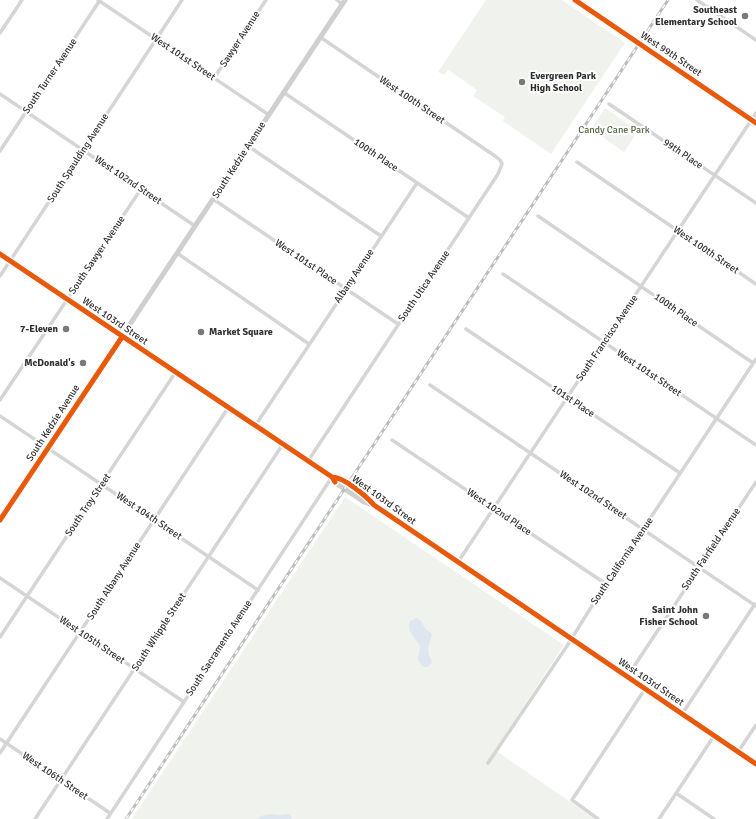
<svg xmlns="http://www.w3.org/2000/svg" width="756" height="819" viewBox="0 0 756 819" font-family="Signika,sans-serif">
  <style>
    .green { fill: #f0f3ed }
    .water { fill: #dee7f0 }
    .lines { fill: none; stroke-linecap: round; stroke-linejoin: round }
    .minor { stroke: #d5d5d5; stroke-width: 3.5 }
    .tertiary { stroke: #d5d5d5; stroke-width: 4.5 }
    .secondary { stroke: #cfcfcf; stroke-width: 5 }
    .rail-casing { stroke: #bdbdbd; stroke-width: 3 }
    .rail { stroke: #fff; stroke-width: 1.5; stroke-dasharray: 4.5; stroke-linecap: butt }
    .cycleway-casing { stroke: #fff; stroke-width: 8 }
    .cycleway { stroke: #e8590c; stroke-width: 5 }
    .poi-dot { fill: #797979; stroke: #fff; stroke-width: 1.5 }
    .labels { text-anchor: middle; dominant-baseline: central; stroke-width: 4; stroke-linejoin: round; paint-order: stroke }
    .poi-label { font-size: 10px; font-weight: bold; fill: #313131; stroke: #fff; text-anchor: end }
    .street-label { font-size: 10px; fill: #313131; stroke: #fff }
    .park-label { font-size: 10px; fill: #516843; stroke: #fff }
  </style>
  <rect width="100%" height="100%" fill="#fff"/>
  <path class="green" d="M486,0H562L625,43L551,154L503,121L505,117L473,96L477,90L448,70L444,75L438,72Z
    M605,108L638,131L624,152L591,129Z
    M345,497L564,645L495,750L595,819H132Z"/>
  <path class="water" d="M416,618L421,621L425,628L432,634L428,648L429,655L432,662L428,667H424C414,659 420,656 420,646C415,637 406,632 410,621Z
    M269,814L279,815L289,814L292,819H258L261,816Z"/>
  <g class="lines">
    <path class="minor" d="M98,0L269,115
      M337,0L342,4
      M697,0L756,40
      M0,33L22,0
      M214,78L266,0
      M283,92L469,218
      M0,94L195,226
      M609,104L756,203
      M248,146L381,236
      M0,151L100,0
      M577,162L756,284
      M213,199L398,324
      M538,216L753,363
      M177,253L309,344
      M503,274L756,445
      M0,276L182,0
      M466,329L680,473
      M430,385L756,606
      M0,400L141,189
      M0,416L258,590
      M255,426L417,183
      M392,440L606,584
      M308,461L498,174L502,164L500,160L495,156L320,37
      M458,562L756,113
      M0,578L184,702
      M0,637L175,373
      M627,677L756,482
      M682,714L755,604
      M0,739L110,813
      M738,752L756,725
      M0,753L228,408
      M488,763L567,646L590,609L756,359
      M676,793L714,819
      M35,819L283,444
      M107,819L332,477
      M598,819L572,800L645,689
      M659,819L714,736"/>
    <path class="tertiary" d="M575,0L756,123"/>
    <path class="secondary" d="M0,254L332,477L334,482L364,502L373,505
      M332,477C344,477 366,496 374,505L756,764
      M0,520L345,0"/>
    <g class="rail-casing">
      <path id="rail" d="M126,819L668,0"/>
    </g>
    <use href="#rail" class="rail"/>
    <g class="cycleway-casing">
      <path id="cycleway" d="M575,0L756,123
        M0,254L332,477L335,482
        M332,477C344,477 366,496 374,505L756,764
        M0,520L122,337"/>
    </g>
    <use href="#cycleway" class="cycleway"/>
  </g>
  <g class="poi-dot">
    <circle cx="745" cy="16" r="4"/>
    <circle cx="522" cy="82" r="4"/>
    <circle cx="66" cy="329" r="4"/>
    <circle cx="201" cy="332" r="4"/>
    <circle cx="83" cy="363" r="4"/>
    <circle cx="706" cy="616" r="4"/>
  </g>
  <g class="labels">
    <g class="poi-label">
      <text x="737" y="10">Southeast<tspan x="737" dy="12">Elementary School</tspan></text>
      <text x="530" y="76" text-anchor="start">Evergreen Park<tspan x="530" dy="12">High School</tspan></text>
      <text x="58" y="329">7-Eleven</text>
      <text x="209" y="332" text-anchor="start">Market Square</text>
      <text x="75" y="363">McDonald's</text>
      <text x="698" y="610">Saint John<tspan x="698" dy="12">Fisher School</tspan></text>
    </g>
    <g class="street-label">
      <text transform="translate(240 39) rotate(-57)">Sawyer Avenue</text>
      <text transform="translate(671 54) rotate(34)">West 99th Street</text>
      <text transform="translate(183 57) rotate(34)">West 101st Street</text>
      <text transform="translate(50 76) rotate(-56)">South Turner Avenue</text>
      <text transform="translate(412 100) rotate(34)">West 100th Street</text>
      <text transform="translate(683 154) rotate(34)">99th Place</text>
      <text transform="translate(376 155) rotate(34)">100th Place</text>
      <text transform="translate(78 158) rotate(-57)">South Spaulding Avenue</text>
      <text transform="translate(239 160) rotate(-57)">South Kedzie Avenue</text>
      <text transform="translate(128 180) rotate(34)">West 102nd Street</text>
      <text transform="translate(706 250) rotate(34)">West 100th Street</text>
      <text transform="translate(97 255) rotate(-56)">South Sawyer Avenue</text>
      <text transform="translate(306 262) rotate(34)">West 101st Place</text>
      <text transform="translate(354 276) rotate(-56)">Albany Avenue</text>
      <text transform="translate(424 286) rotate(-56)">South Utica Avenue</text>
      <text transform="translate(676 310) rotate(35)">100th Place</text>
      <text transform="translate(115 321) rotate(34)">West 103rd Street</text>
      <text transform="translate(607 338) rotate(-56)">South Francisco Avenue</text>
      <text transform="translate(649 373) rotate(34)">West 101st Street</text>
      <text transform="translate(573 401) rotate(34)">101st Place</text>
      <text transform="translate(53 423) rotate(-57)">South Kedzie Avenue</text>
      <text transform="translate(593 495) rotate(34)">West 102nd Street</text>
      <text transform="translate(384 500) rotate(36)">West 103rd Street</text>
      <text transform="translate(88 505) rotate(-56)">South Troy Street</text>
      <text transform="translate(499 512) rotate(34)">West 102nd Place</text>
      <text transform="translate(149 516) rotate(34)">West 104th Street</text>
      <text transform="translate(711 549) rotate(-56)">South Fairfield Avenue</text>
      <text transform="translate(622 561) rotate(-56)">South California Avenue</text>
      <text transform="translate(114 581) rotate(-57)">South Albany Avenue</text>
      <text transform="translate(159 632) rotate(-57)">South Whipple Street</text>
      <text transform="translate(92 640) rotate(34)">West 105th Street</text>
      <text transform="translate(219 648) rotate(-57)">South Sacramento Avenue</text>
      <text transform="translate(651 682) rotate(34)">West 103rd Street</text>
      <text transform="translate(55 776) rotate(34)">West 106th Street</text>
    </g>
    <g class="park-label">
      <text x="614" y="130">Candy Cane Park</text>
    </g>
  </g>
</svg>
